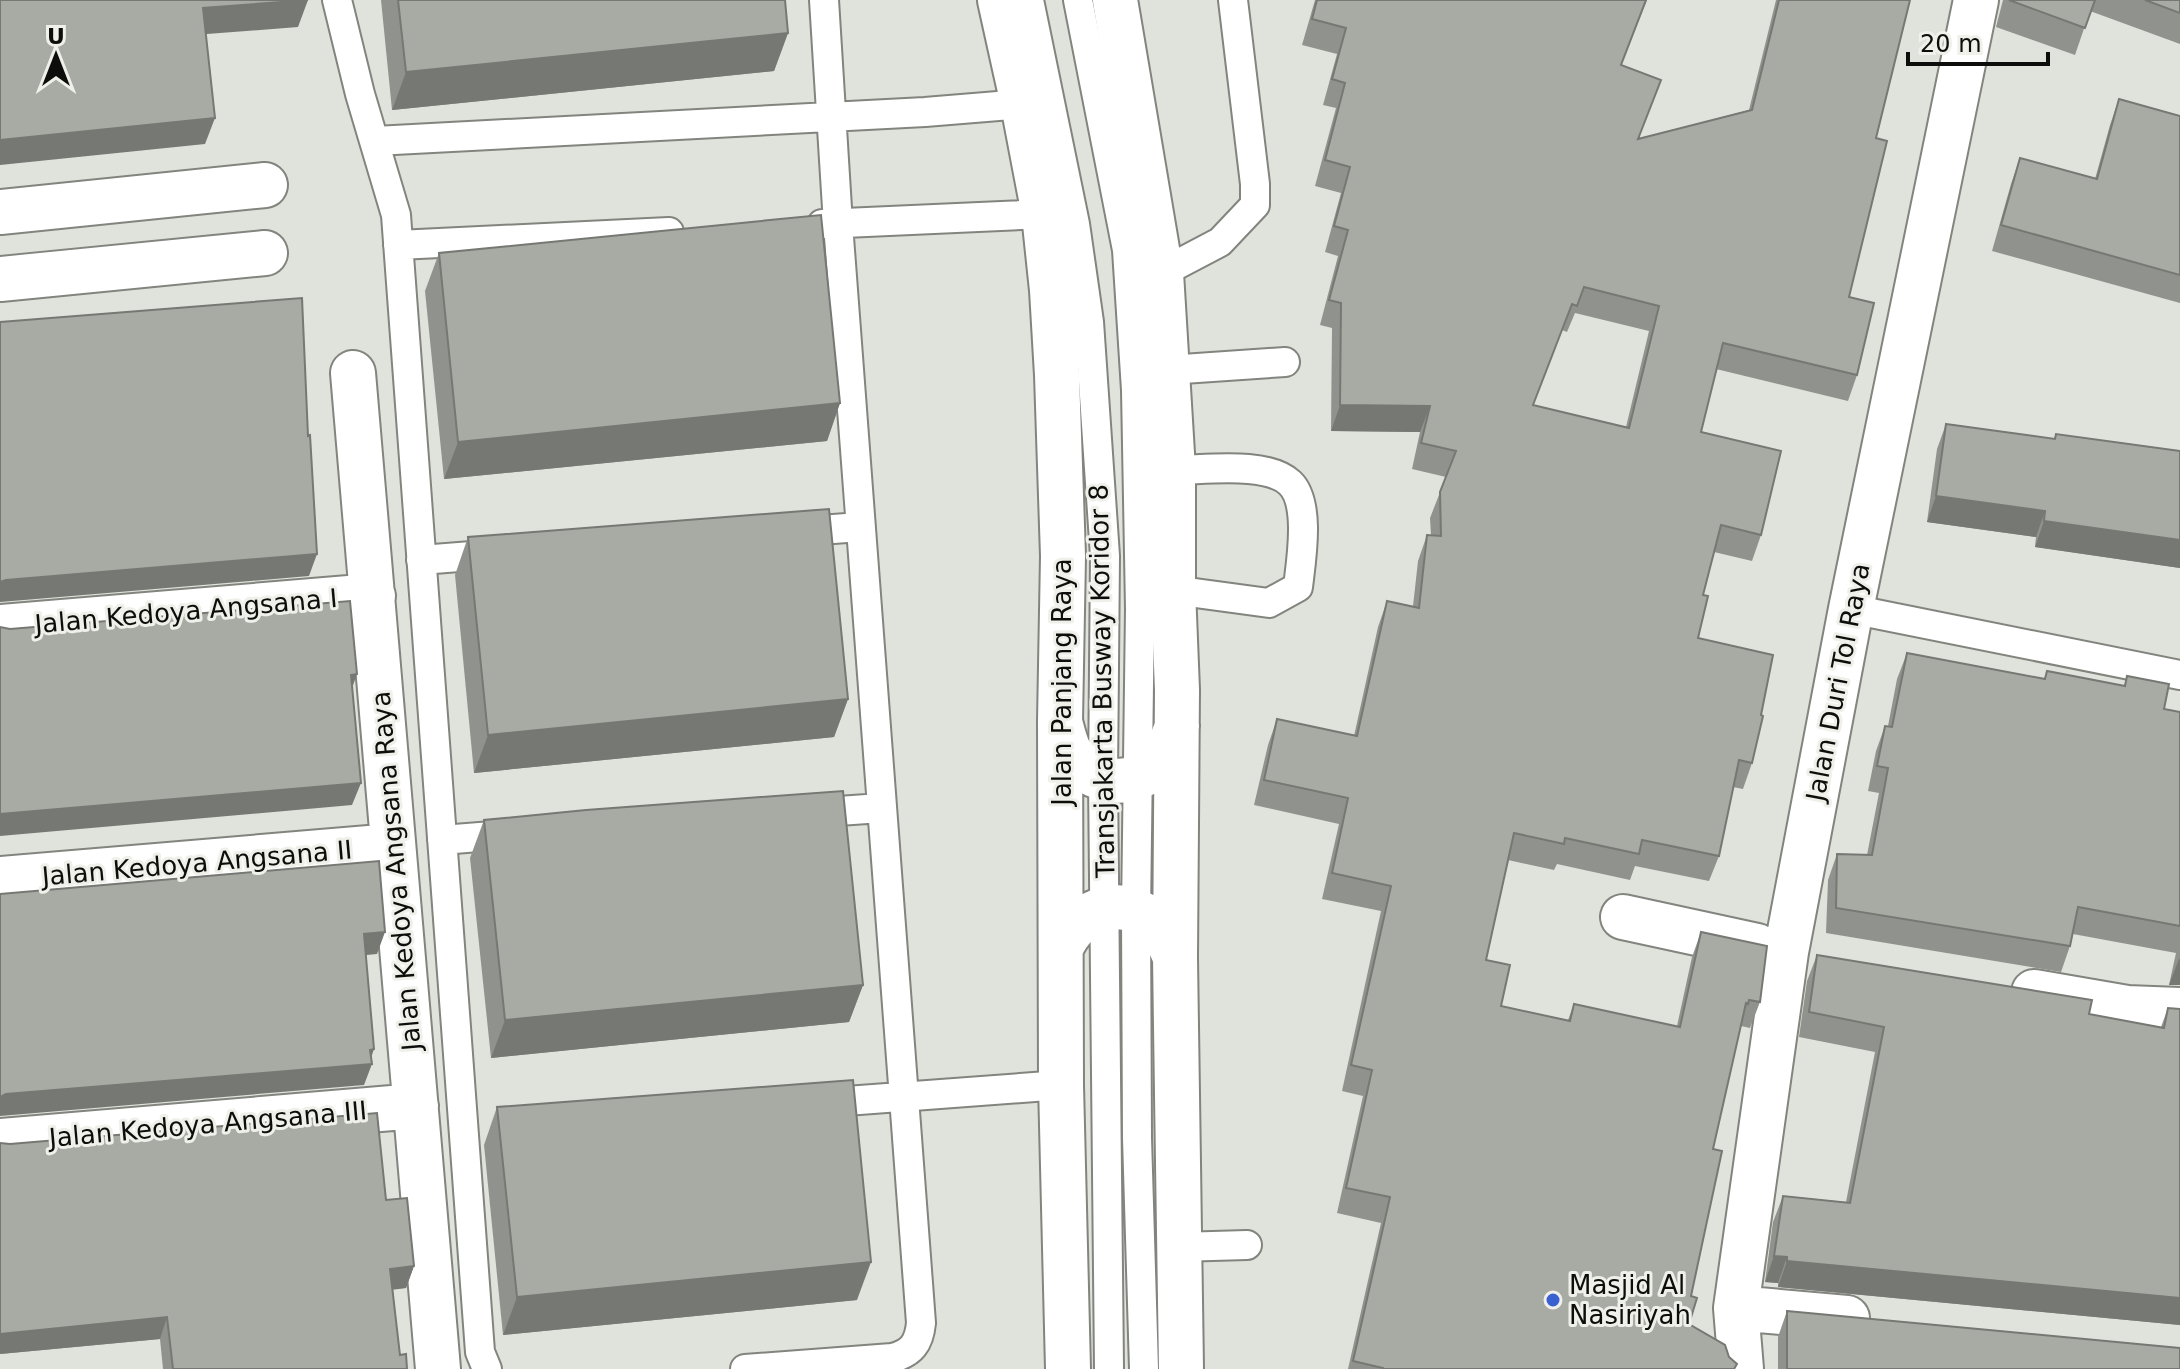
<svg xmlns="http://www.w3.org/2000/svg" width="2180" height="1369" viewBox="0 0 2180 1369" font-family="'DejaVu Sans',sans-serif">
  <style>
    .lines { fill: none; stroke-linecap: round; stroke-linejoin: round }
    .lane-casing { stroke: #82847e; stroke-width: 32 }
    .street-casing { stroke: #82847e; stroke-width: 48 }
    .primary-casing { stroke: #82847e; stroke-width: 48 }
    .lane { stroke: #fff; stroke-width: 28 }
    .street { stroke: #fff; stroke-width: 44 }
    .primary { stroke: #fff; stroke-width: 44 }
    .wall { fill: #90938d; fill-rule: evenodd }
    .shaded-wall { fill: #767873 }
    .building { fill: #a8aba4; stroke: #767873; stroke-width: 2; fill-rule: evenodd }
    .poi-dot { fill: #3960d1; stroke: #eef0e9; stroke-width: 3 }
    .labels { text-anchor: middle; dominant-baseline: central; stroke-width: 6; stroke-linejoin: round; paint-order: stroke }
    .street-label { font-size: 26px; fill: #0d0d0b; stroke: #eef0e9 }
    .poi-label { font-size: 26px; fill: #0d0d0b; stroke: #eef0e9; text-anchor: start }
  </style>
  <rect width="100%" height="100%" fill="#e0e3dc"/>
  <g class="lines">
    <g class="lane-casing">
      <path id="lane" d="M337,0L360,94L396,215L480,1352L487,1369
        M1029,0L1075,224L1089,322L1105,556L1103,779L1109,1369
        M1078,0L1127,250L1136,390L1140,609L1136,912L1137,1138L1144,1369
        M375,141L925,112L1023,104
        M822,224L1044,214
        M398,245L669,232
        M1161,273L1220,242L1255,205V184L1233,0
        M1168,370L1285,362
        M793,532L860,527
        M421,560L497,554
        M1173,590L1269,603L1298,587C1301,561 1311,503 1290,483C1267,461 1205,470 1173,470
        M1851,609L2180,675
        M810,813L881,808
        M442,840L517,834
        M819,1103L1061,1085
        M1178,1247L1247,1245
        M745,1369L892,1358C912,1353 919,1343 921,1323L838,224L824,0"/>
    </g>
    <g class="street-casing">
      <path id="street" d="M0,212L265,185
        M0,279L265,253
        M353,373L438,1369
        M0,627L373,596
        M0,879L393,846
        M1623,917L1757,946
        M2034,992L2127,1008L2180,1010
        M0,1141L416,1106
        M1736,1308L1847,1318
        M1741,1369L1736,1308L1786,952L1851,609L1976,0"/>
    </g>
    <g class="primary-casing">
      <path id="primary" d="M1000,0L1023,104L1044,214L1052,290L1057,375L1063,556L1060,721L1061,1085L1068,1369
        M1115,0L1161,273L1173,470V590L1177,690L1175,957L1181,1369
        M1060,722C1063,732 1065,743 1070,752C1089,786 1137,791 1161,760C1169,750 1173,738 1177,726
        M1061,948C1076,914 1116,893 1150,919C1163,929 1169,943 1175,957"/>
    </g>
    <use href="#lane" class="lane"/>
    <use href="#street" class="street"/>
    <use href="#primary" class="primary"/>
  </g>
  <path class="wall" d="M381,0H785L788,33L774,71L392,110Z
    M1315,0H1647L1621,65L1639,139L1749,110L1776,0H1910L1876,138L1849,297L1857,375L1848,401L1716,369L1701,432L1761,535L1752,561L1714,552L1703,595L1698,638L1761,715L1752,763L1743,789L1733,787L1719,856L1709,881L1635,866L1630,880L1557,864L1554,870L1508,860L1486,960L1501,1006L1568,1020L1574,1004L1677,1026L1692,957L1701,932L1760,1002L1750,1028L1741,1026L1713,1149L1691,1296L1689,1324L1729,1357L1735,1369H1348L1381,1223L1337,1213L1363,1096L1342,1091L1381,911L1322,899L1339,824L1254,805L1268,745L1277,719L1354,736L1378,627L1387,601L1413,606L1418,561L1427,535L1431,536L1430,518L1446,477L1412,469L1420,432L1331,431L1332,328L1320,325L1338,256L1325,252L1341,193L1315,186L1336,108L1323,105L1337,54L1302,45ZM1575,313L1649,331L1626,427L1533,405L1562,330L1567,332Z
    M2003,0H2180V44L2090,11L2075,55L1996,27Z
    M2119,99L2180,116V303L1992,251L2011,184L2020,158L2095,179L2110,125Z
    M439,253L840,403L827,441L444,479L425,291Z
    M1946,424L2054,439L2056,434L2180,451V568L2035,547L2036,537L1927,522L1937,449Z
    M468,537L848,699L834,737L474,773L455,575Z
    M1907,653L2044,679L2047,671L2124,686L2127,676L2164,709L2180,712V985H2169L2176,953L2073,934L2070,946L2061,972L1826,933L1828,880L1837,854L1867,855L1879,793L1868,791L1876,751L1885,726H1888L1897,679Z
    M484,820L863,985L849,1022L491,1058L470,858Z
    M1817,955L2089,1014L2161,1027L2168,1008L2180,1009V1325L1778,1287V1283L1765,1282L1773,1222L1783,1196L1846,1202L1875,1052L1799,1037L1807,981Z
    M497,1107L857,1300L503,1335L484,1145Z
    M386,1200L414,1266L406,1288L393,1289L400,1355L407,1369H163L160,1339L0,1354Z
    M1787,1311L2180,1369H1778V1337Z"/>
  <path class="shaded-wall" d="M308,0L298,27L194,35L203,8Z
    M788,33L774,71L392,110L406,72Z
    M215,118L205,144L0,165V140Z
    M840,403L827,441L444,479L458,442Z
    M1340,405L1430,406L1420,432L1331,431Z
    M1936,496L2045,511L2036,537L1927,522Z
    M2044,521L2180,540V568L2035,547Z
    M317,554L309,576L0,602V582L6,580Z
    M357,674L349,697L351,675Z
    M848,699L834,737L474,773L488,735Z
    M361,783L352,805L0,836V814Z
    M385,932L377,954L356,956L364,934Z
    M2179,959H2180V985H2169Z
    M863,985L849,1022L491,1058L505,1020Z
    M374,1049L369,1064H372L364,1085L0,1116V1097L6,1094Z
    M1774,1256L1787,1257L1778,1283L1765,1282Z
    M1787,1261L2180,1298V1325L1778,1287Z
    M871,1262L857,1300L503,1335L517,1297Z
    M414,1266L406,1288L383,1291L390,1269Z
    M167,1317L160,1339L0,1354V1334Z"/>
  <path class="building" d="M0,0H308L203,8L215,118L0,140Z
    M398,0H785L788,33L406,72Z
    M1317,0H1646L1621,65L1661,80L1638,139L1752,110L1779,0H1910L1876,138L1887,141L1849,297L1874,303L1857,375L1723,343L1701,432L1781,451L1761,535L1721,525L1703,595L1708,596L1698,638L1773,655L1761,715L1763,716L1752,763L1739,760L1719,856L1642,840L1639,854L1565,838L1564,844L1514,833L1486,960L1510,965L1501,1006L1570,1021L1574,1004L1680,1027L1701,932L1767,946L1760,1002L1749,1000L1748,1004L1746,1003L1713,1149L1722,1151L1691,1296L1697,1298L1689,1324L1725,1345L1729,1357L1737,1364L1734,1369H1383V1368L1353,1361L1390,1197L1346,1188L1372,1070L1351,1065L1391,886L1332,873L1348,798L1264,780L1277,719L1357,736L1387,601L1419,608L1427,535L1441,536L1440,492L1456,451L1421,443L1430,406L1340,405L1341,303L1329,300L1348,230L1334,226L1350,167L1325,160L1345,83L1332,79L1346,28L1312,19ZM1584,287L1659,306L1629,428L1533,405L1572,304L1577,306Z
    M2009,0H2095L2085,28Z
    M2145,0H2180V13Z
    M2119,99L2180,116V275L2001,225L2020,158L2097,179Z
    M821,215L840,403L458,442L439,253Z
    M302,298L308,436L310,435L317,554L6,580L0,582V322Z
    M1946,424L2055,439L2056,434L2180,451V540L2044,521L2045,511L1936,496Z
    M829,509L848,699L488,735L468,537Z
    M350,601L357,674L351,675L361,783L0,814V627L10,629Z
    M1907,653L2045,679L2047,671L2125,686L2127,676L2169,684L2164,709L2180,712V926L2078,907L2070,946L1836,908L1837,854L1872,855L1888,768L1877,766L1885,726L1892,727Z
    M843,791L863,985L505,1020L484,820L586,810Z
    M379,861L385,932L364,934L374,1049L370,1050L372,1064L6,1094L0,1097V894Z
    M1817,955L2092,1000L2089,1014L2164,1028L2168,1008L2180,1009V1298L1787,1261V1257L1774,1256L1783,1196L1850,1203L1884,1027L1809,1012Z
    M853,1080L871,1262L517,1297L497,1107Z
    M377,1113L386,1200L407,1198L414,1266L390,1269L400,1355L406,1354L407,1369H173L167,1317L0,1334V1143L10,1144Z
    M1787,1311L2180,1348V1369H1787Z"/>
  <circle class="poi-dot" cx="1553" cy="1300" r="8"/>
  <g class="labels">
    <g class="street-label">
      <text transform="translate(186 611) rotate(-5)">Jalan Kedoya Angsana I</text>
      <text transform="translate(1102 681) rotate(-91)">Transjakarta Busway Koridor 8</text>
      <text transform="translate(1062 682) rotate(-90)">Jalan Panjang Raya</text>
      <text transform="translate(1838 682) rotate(-79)">Jalan Duri Tol Raya</text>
      <text transform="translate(197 863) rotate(-5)">Jalan Kedoya Angsana II</text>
      <text transform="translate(396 871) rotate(-95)">Jalan Kedoya Angsana Raya</text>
      <text transform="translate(208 1124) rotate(-5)">Jalan Kedoya Angsana III</text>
    </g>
    <g class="poi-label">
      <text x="1569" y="1285">Masjid Al<tspan x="1569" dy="30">Nasiriyah</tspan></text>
    </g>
  </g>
  <g transform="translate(56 56)" stroke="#eef0e9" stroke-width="6" paint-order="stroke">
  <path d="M0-6L14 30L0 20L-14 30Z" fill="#0d0d0b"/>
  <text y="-12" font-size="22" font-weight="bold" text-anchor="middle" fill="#0d0d0b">U</text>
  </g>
  <path d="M1908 52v12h140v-12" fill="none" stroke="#0d0d0b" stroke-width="4"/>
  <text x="1920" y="52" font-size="24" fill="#0d0d0b" stroke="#eef0e9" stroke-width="6" paint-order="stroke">20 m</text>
</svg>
